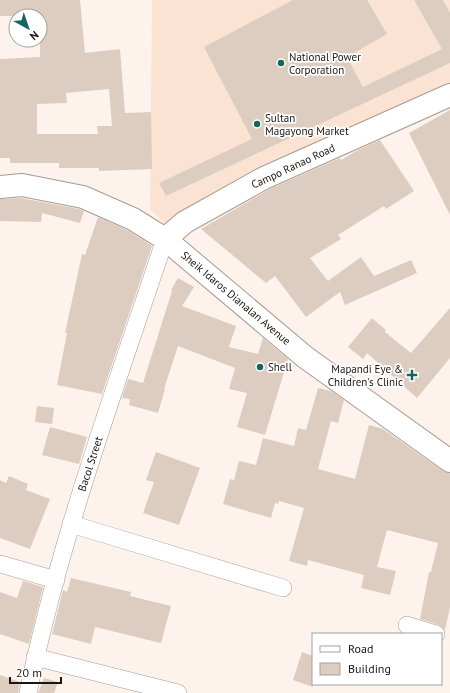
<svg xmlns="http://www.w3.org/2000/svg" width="450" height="693" viewBox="0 0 450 693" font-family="'PT Sans',sans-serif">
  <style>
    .built { fill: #fae3d2 }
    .building { fill: #ddcdc0; fill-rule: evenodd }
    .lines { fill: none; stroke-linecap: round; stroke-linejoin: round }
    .minor-casing { stroke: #a99a8f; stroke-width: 18 }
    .major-casing { stroke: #a99a8f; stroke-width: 24 }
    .minor { stroke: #fff; stroke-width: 17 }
    .major { stroke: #fff; stroke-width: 22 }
    .poi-dot { fill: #16645f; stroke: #fff; stroke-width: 1.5 }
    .labels { text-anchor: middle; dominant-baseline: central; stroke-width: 3.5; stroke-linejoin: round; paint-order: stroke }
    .poi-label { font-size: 11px; fill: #1b1511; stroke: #fff; text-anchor: start }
    .street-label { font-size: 11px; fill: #1b1511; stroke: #fff }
  </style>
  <rect width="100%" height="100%" fill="#fdf3ec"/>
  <path class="built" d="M152,0H450V87L278,162L165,224L150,209Z"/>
  <path class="building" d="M0,0H80L85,53L120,49L125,113L151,112L152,169L99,171V168H59V163H10V158H0V59L40,57V16H0ZM109,89L112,126H97L98,134H37V104L67,103L66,93Z
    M293,0H367L387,34L347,57L363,87L442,49L414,0H443L450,13V63L166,196L159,183L252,139L204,47Z
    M450,110V215L409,133Z
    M380,140L414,191L386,209L384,206L338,235L341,239L310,258L328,281L361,257L374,276L411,260L417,273L345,305L340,292L306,317L275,276L266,283L201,229L270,189L340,158L341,160L358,150Z
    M21,198L79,209L84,211L80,223L42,213L41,222L0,221V199Z
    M98,217L127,230L152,246L102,394L57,385L67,333H65L82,254L85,255Z
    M178,278L194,287L182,306L236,326L229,347L258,354L263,338L288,359L265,435L237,427L247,393L229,389L235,368L178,346L164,389H165L158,413L129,405L130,399L122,398L128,379L143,383L172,291L171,290Z
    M450,308V358L417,398L367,353L363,359L348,347L372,318L386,330L385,332L411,353Z
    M318,388L331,391L344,400L338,423L331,421L318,469L355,479L369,425L383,429L443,471L450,473V607L445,630L439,625L420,619L429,572H431L438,543L387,530L377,567L396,571L390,595L361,588L364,575L308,560L307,566L289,561L304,508L279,501L278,504L275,503L271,518L223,504L230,479L234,480L239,461L256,465L263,438L294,446L298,428L306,430Z
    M37,406L54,408L52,424L35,422Z
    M50,427L87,437L79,464L42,455Z
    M156,452L200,468L179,525L143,513L154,482L146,480Z
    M9,476L28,484L26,490L50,499L30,549L0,538V480L6,483Z
    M71,578L131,592L130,596L171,606L161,643L95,627L91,644L52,634L63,590L67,592Z
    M23,581L43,587L29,644L0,634V592L17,598Z
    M302,652L313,656V687L293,680Z
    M0,675L20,682L18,693H0Z
    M44,678L58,682L54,693H38Z"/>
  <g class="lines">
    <g class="minor-casing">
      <path id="minor" d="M71,524L283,588
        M0,564L56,580
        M407,625L436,634
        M35,657L178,693
        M28,693C60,538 115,389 165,239"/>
    </g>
    <g class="major-casing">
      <path id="major" d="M0,187L22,185L83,197L133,219L165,239L305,357L450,461
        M165,239L185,222L264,178L450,95"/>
    </g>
    <use href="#minor" class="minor"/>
    <use href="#major" class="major"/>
  </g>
  <g class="poi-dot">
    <circle cx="281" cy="63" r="4"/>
    <circle cx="257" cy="124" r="4"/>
    <circle cx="260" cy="367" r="4"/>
    <path d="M410 369h4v4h4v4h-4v4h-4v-4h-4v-4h4z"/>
  </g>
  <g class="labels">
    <g class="poi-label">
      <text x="289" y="57">National Power<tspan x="289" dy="13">Corporation</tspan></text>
      <text x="265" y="118">Sultan<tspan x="265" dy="13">Magayong Market</tspan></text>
      <text x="268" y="367">Shell</text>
      <text x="403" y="369" text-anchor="end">Mapandi Eye &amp;<tspan x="403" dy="13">Children's Clinic</tspan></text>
    </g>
    <g class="street-label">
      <text transform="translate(293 166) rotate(-25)">Campo Ranao Road</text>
      <text transform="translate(236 298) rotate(40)">Sheik Idaros Dianalan Avenue</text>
      <text transform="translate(90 464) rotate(-72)">Bacol Street</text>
    </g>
  </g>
  <rect x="312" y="633" width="130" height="52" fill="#ffffff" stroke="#a4a1a0"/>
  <rect x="320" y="646" width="20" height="6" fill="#ffffff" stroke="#a4a1a0"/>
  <text x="348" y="653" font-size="12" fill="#1b1511">Road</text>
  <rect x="320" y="663" width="20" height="12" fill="#ddcdc0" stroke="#a4a1a0"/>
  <text x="348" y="673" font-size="12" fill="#1b1511">Building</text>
  <g transform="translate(28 28) rotate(140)"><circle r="19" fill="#ffffff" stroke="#a4a1a0"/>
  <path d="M0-3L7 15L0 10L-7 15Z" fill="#16645f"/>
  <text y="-6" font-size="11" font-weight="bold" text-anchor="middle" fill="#1b1511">N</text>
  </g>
  <path d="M10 677v6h51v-6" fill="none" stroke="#1b1511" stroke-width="2"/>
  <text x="16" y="677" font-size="12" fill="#1b1511" stroke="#ffffff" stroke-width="3" paint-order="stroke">20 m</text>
</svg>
